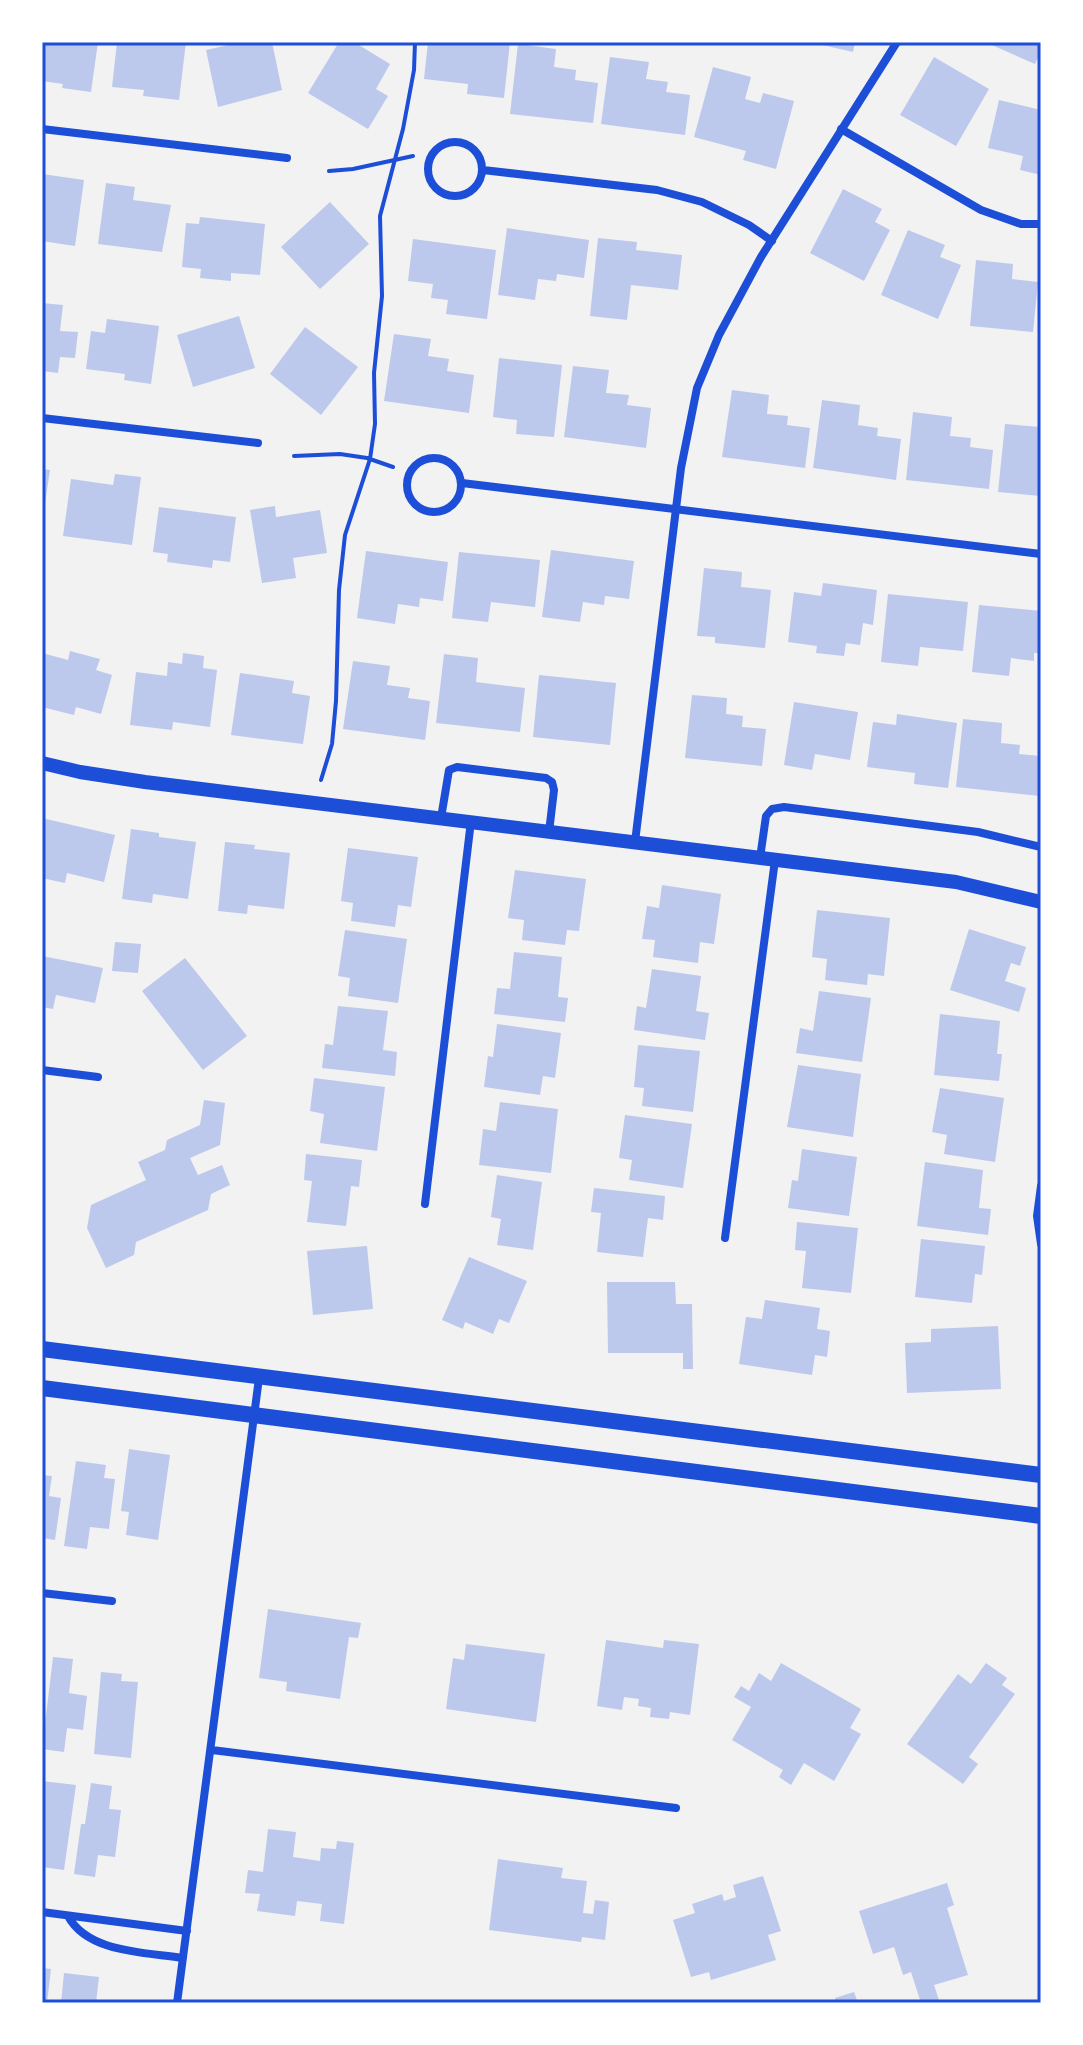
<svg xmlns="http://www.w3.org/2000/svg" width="1083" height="2045" viewBox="0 0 1083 2045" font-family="'PT Sans',sans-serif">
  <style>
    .building { fill: #bdc9ec }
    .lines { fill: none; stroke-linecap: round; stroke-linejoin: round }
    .path { stroke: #1d4ed8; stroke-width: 4 }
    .minor { stroke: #1d4ed8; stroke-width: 8 }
    .tertiary { stroke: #1d4ed8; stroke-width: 14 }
    .secondary { stroke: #1d4ed8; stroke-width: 16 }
    .neatline { fill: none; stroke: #1d4ed8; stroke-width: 3 }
  </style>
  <rect width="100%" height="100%" fill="#f2f2f2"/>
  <path class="building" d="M42,42H98L91,92L62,88L63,84L42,81Z
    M117,42H186L179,100L143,96L144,90L112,87Z
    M242,42H272L282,90L218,107L206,50Z
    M339,42H354L390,64L376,89L388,96L368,129L308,93Z
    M428,42H510L504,98L467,94L468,84L424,79Z
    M809,42H855L853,52Z
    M985,42H1041V51L1035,64Z
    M518,44L556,49L554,67L576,70L575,80L598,83L593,123L510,114Z
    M610,57L649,62L646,79L668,82L666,92L690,95L685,135L601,124Z
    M934,57L989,89L956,146L900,115Z
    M713,67L751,77L745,99L760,103L763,93L794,101L776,169L743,160L746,151L694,137Z
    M999,100L1041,110V175L1020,170L1023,156L988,148Z
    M42,174L84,180L75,246L42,241Z
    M106,183L135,187L133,200L171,205L162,252L98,244Z
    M843,189L882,209L875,222L890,230L864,281L810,253Z
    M330,202L369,244L320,289L281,247Z
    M200,217L265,224L260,275L231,273V281L200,278L201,269L182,267L186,223L199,224Z
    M507,228L589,240L584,278L557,274L556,281L538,279L535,300L498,295Z
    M908,230L945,245L940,257L961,265L938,319L881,295Z
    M598,238L637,242L636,250L682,255L678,290L631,285L627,320L590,316Z
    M413,239L496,250L487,319L446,314L448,300L431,298L433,284L408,281Z
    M976,260L1013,264L1012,279L1038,282L1033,332L970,326Z
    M42,303L63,305L60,331L78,332L75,358L60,357L58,373L42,371Z
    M239,316L255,368L193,387L177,335Z
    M107,319L159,326L151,384L124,380L125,374L86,369L91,331L105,333Z
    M305,327L358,367L321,415L270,374Z
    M394,334L431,339L428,356L449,359L447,371L474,375L469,413L384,401Z
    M499,358L562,365L554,437L516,434L517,420L493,417Z
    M573,366L609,370L606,393L629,395L627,405L651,408L646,448L564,437Z
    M732,390L769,395L767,414L788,416L787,425L810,428L805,468L722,457Z
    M822,400L860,405L858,425L878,428L877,436L901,439L896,480L813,468Z
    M913,412L952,417L950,436L971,438L970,447L993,450L989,489L906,480Z
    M1005,424L1041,427V496L998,492Z
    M42,469L50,470L44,510H42Z
    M115,474L141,477L132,545L63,536L71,479L113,485Z
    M275,506L276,517L320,510L327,553L293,558L296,578L262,583L250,510Z
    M159,507L236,517L230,562L213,560L212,568L167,562L168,554L153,552Z
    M551,550L634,561L629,599L605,596L604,605L583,602L580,622L542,617Z
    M366,551L448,562L443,601L420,598L419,607L398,604L395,624L357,618Z
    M459,552L540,560L535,607L491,602L488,622L452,618Z
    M704,568L742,572L741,587L771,590L765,648L715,643V637L697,636Z
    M823,583L877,590L873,625L863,623L860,645L846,643L844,656L816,653L817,646L788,642L794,592L821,596Z
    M888,594L968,602L963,651L920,647L918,666L881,662Z
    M979,605L1041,611V653H1034V661L1011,658L1009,676L972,672Z
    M70,651L100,659L96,670L112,675L101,714L76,707L74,715L42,707V653L68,660Z
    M183,653L204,656L203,668L217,670L210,727L173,722L172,730L130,725L136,672L167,676L168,662L182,664Z
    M444,654L478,658L476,682L525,688L520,732L436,723Z
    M353,661L390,666L387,685L410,688L408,698L430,701L425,740L343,729Z
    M240,673L294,681L292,693L310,696L303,744L231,735Z
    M539,675L616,683L610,745L533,737Z
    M692,695L727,698L726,714L743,716L742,727L766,729L762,766L685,758Z
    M794,702L858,712L850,760L815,754L812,770L784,765Z
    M897,714L957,723L948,788L914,784L915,773L867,767L873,722L896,725Z
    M963,719L1002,723L1001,743L1020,745L1019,754L1041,756L1040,796L956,787Z
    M42,818L115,835L104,882L67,873L65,883L42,878Z
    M131,829L159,833V837L196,842L188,899L153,894L152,903L122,899Z
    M225,842L255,845L254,849L290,853L284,909L248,905L247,914L218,911Z
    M348,848L418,857L411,907L398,905L395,927L351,921L353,903L341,901Z
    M515,870L586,879L579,931L567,930L565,945L522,940L524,920L508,918Z
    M662,885L721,894L714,944L700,942L698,963L653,957L655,940L642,939L647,906L659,908Z
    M817,910L890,918L884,976L868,974L867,985L825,980L827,959L812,957Z
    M969,929L1026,947L1020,966L1011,963L1005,981L1026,988L1019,1012L950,990Z
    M345,930L407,939L398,1003L348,996L350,978L338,976Z
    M115,942L141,944L138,973L112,971Z
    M514,952L562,957L558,997L568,998L565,1022L494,1014L497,988L510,989Z
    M42,956L103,968L95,1003L56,995L53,1009L42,1007Z
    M185,958L247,1036L203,1070L142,991Z
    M652,969L701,976L696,1011L709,1013L705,1040L634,1030L637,1006L646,1008Z
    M819,991L871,998L862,1062L796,1053L800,1028L813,1031Z
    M338,1006L388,1011L383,1050L397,1052L395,1076L322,1068L325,1044L333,1045Z
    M940,1014L1000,1021L997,1054H1002L999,1081L934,1075Z
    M497,1024L561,1033L555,1078L543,1076L540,1095L484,1087L488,1056L493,1057Z
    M638,1045L700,1051L693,1112L642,1106L644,1088L634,1087Z
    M798,1065L861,1074L853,1137L787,1127Z
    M314,1078L385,1087L377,1151L320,1143L324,1114L310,1111Z
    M940,1088L1004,1098L995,1162L944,1154L947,1135L932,1132Z
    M204,1100L225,1103L220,1145L190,1158L198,1175L222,1165L230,1185L211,1194L208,1210L136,1242L134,1255L106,1268L87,1228L91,1205L146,1180L138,1162L165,1150L167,1140L200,1125Z
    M500,1102L558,1109L551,1173L479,1165L483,1129L496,1131Z
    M625,1115L692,1124L683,1188L629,1180L632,1160L619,1158Z
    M802,1149L857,1157L849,1216L788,1208L792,1180L798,1181Z
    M306,1154L362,1160L359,1187L351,1186L346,1226L307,1222L312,1181L304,1180Z
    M925,1162L983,1170L979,1208L991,1209L988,1235L917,1226Z
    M497,1175L542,1182L533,1250L497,1245L501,1219L491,1217Z
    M594,1188L665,1196L663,1220L648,1218L643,1257L597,1252L601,1213L591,1212Z
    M797,1222L858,1228L851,1293L802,1288L806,1251L795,1250Z
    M921,1239L985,1246L982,1275L975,1274L972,1303L915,1297Z
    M367,1246L373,1309L313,1315L307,1251Z
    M469,1257L527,1281L509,1323L499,1319L493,1334L465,1322L463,1329L442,1320Z
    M607,1282H675L676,1304H692L693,1369H683V1353H608Z
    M765,1300L820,1308L817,1329L830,1331L827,1357L815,1355L812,1375L739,1364L746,1317L762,1319Z
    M998,1326L1001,1389L907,1393L905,1343L931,1342V1329Z
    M129,1449L170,1455L158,1540L126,1535L129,1512L121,1511Z
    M76,1461L106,1465L104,1478L115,1479L109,1529L90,1527L87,1549L64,1546Z
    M42,1475L52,1476L49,1496L61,1498L55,1540L42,1538Z
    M268,1609L361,1623L358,1638L349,1637L340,1699L286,1691L287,1682L259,1678Z
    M606,1640L663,1648L664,1640L699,1644L690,1715L670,1712L669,1719L650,1717L651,1708L638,1706L639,1699L624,1697L622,1710L597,1706Z
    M466,1644L545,1654L536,1722L446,1709L453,1658L464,1660Z
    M53,1657L73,1659L69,1693L87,1696L83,1730L67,1728L64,1752L42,1749Z
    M781,1663L861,1709L850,1728L861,1734L834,1781L804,1763L791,1785L779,1777L783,1770L732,1740L751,1707L734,1697L741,1686L749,1691L759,1673L771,1681Z
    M986,1663L1007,1678L1002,1685L1015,1694L969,1757L978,1764L963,1784L907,1744L958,1674L971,1684Z
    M101,1672L122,1674L121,1681L138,1682L131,1758L94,1754Z
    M42,1781L76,1785L64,1870L42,1867Z
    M91,1783L112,1786L109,1809L121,1810L115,1857L98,1855L95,1877L74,1874L81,1824H85Z
    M268,1829L296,1832L293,1857L320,1861L321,1848L336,1849L337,1841L354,1843L344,1924L320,1921L322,1904L297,1901L295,1916L257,1911L260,1894L245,1893L248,1870L263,1872Z
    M498,1859L563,1868L561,1878L587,1881L583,1913L593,1914L595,1900L609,1902L605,1940L582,1937L581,1942L489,1930Z
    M763,1876L781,1931L768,1935L776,1960L711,1980L709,1972L691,1977L673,1920L695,1913L692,1904L722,1894L724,1901L736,1897L733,1885Z
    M947,1883L954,1905L947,1908L968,1975L934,1985L940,2003H921L911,1972L903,1975L894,1947L873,1954L859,1911Z
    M42,1968L51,1969L47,2003H42Z
    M64,1973L99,1977L96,2003H61Z
    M854,1992L858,2003H836L835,1998Z"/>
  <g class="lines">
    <path class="path" d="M329,171L353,169L413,156
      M294,456L340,454L367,458L393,467
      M321,780L332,744L336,701L339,590L345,535L370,459L375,424L374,373L382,296L380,216L403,129L414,70L415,42"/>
    <path class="minor" d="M42,129L287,158
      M841,129L981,210L1021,224H1041
      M428 169a27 27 0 1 1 54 0a27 27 0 1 1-54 0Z
      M483,170L657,190L702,202L749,225L772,241
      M42,418L258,443
      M407 485a27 27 0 1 1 54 0a27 27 0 1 1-54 0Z
      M462,483L1041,554
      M441,818L449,770L457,767L546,778L552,782L554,790L549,832
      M635,842L681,468L697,388L719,335L761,257L897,42
      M760,858L766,816L772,809L784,807L978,832L1041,847
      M42,1070L98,1077
      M1041,1186L1037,1216L1041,1244
      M425,1204L471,821
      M725,1238L775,860
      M42,1593L112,1601
      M212,1750L676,1808
      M42,1912L187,1931
      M68,1916C88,1953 145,1952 183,1958
      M177,2003L259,1378"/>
    <path class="tertiary" d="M42,763L80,772L145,782L956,882L1041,902"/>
    <path class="secondary" d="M42,1349L1041,1475
      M42,1388L1041,1516"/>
  </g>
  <rect width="1083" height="2045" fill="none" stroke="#ffffff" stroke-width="88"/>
  <rect x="44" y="44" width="995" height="1957" class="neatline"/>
</svg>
